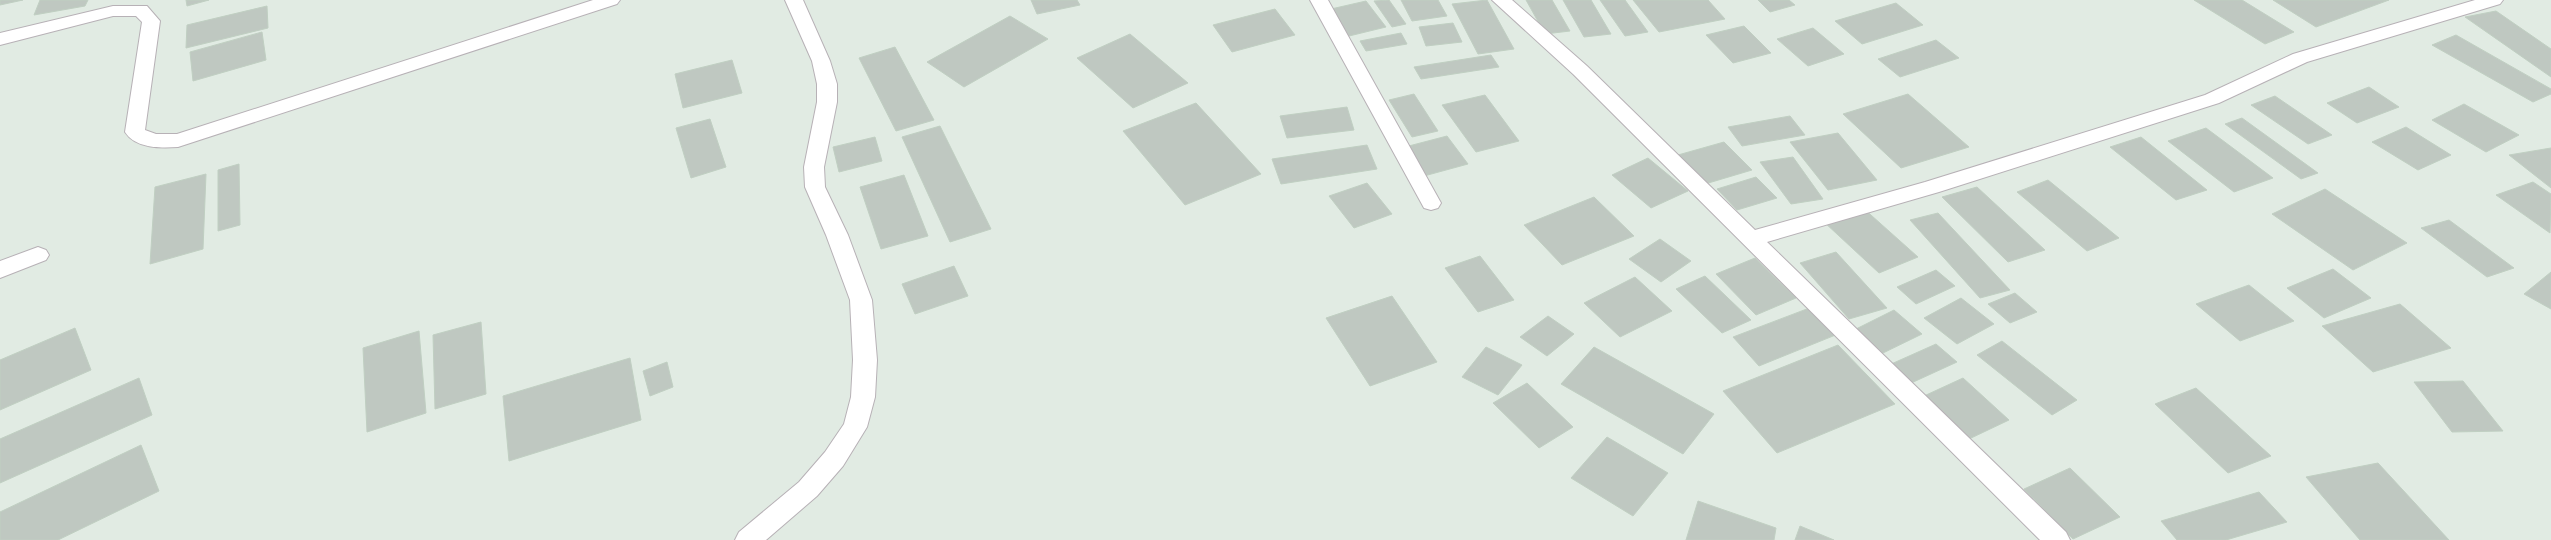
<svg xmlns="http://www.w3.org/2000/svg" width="2551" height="540" viewBox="0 0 2551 540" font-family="Figtree,sans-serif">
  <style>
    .building { fill: #bfc8c1; stroke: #c0cfc2 }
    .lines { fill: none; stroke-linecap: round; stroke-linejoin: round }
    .street-casing { stroke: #b7b1b6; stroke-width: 2 }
    .street { fill: #fff; fill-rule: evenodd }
  </style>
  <rect width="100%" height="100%" fill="#e1ebe3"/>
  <path class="building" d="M0,0H23L0,5Z
    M40,0H88L85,6L34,15Z
    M186,0H209L187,6Z
    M1031,0H1077L1080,5L1037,14Z
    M1389,0L1406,24L1392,27L1374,1Z
    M1401,0H1438L1447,16L1412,21Z
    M1487,0L1514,49L1478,54L1452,4Z
    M1526,0H1552L1570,31L1545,34Z
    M1563,0H1591L1611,34L1584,37Z
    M1600,0H1625L1648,32L1625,36Z
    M1633,0H1708L1725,19L1659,32Z
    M1758,0H1789L1795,5L1770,12Z
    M2194,0H2242L2294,32L2265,44Z
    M2273,0H2389L2316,27Z
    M1366,1L1386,27L1349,36L1331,9Z
    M1896,3L1923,25L1862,44L1835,21Z
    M267,6L268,28L186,48L187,25Z
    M1275,9L1295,35L1232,52L1213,25Z
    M2496,11L2551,49V77L2465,17Z
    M1010,16L1048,39L964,87L927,62Z
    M1453,23L1462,42L1426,46L1419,27Z
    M1744,26L1771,53L1733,63L1706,35Z
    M1813,28L1844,54L1808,66L1777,39Z
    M262,32L266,60L193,81L190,52Z
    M1401,33L1407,44L1366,51L1360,41Z
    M1130,34L1188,83L1133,108L1077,58Z
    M2456,35L2551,89V94L2533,102L2432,45Z
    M1936,40L1959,58L1900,77L1878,59Z
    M895,47L934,120L896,131L859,58Z
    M1491,55L1499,67L1421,79L1414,67Z
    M732,60L742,93L683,108L675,74Z
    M2369,87L2399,107L2357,123L2327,103Z
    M1414,94L1438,131L1412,137L1389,100Z
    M1908,94L1969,147L1901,168L1843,114Z
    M1485,95L1519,141L1476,152L1442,105Z
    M2275,96L2332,135L2308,144L2251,105Z
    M1196,103L1261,174L1185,205L1123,131Z
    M2464,104L2519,135L2486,152L2432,120Z
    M1347,107L1354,130L1287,138L1280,116Z
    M1790,116L1805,135L1742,146L1728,127Z
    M2242,118L2318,173L2301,179L2225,124Z
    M710,119L726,167L691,178L676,128Z
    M940,126L991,229L950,242L902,137Z
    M2406,127L2451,155L2418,170L2372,142Z
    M2206,128L2273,178L2234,192L2168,141Z
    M1838,133L1877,180L1828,190L1790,142Z
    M1447,136L1468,164L1424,176L1405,147Z
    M875,137L882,161L839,172L833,147Z
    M2141,137L2207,190L2176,200L2110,147Z
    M1724,142L1752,170L1705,184L1678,155Z
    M1367,145L1377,169L1281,184L1272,159Z
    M2551,148V188L2509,155Z
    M1793,157L1823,199L1791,204L1760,162Z
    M1648,158L1688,191L1651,208L1612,175Z
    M239,164L240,225L218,231V170Z
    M206,174L203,249L150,264L155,187Z
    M904,175L928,236L881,249L860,187Z
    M1756,177L1777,198L1737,210L1717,189Z
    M2048,180L2119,238L2087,251L2017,192Z
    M2533,182L2551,194L2550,233L2496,195Z
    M1367,183L1392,214L1354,228L1329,196Z
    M1977,187L2045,250L2008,262L1942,197Z
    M2325,189L2407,243L2353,270L2272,214Z
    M1594,197L1634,236L1562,265L1524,225Z
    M1862,207L1918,257L1879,273L1824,222Z
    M1938,213L2010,290L1980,298L1910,220Z
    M2449,220L2514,268L2487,277L2421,228Z
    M1660,239L1691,261L1661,282L1629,259Z
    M1836,252L1887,308L1849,319L1800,263Z
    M1480,256L1514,300L1478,312L1445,268Z
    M1755,258L1796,298L1756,315L1716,274Z
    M954,266L968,296L915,314L902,284Z
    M2333,269L2371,298L2324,318L2287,288Z
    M1936,270L1955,286L1916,304L1897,287Z
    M2551,272V309L2524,294Z
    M1705,276L1751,320L1722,333L1676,289Z
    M1635,277L1672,311L1620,337L1584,303Z
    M2249,285L2294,321L2240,341L2196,304Z
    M2015,293L2037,312L2010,323L1988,304Z
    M1392,296L1437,362L1370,386L1326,318Z
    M1961,298L1994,324L1957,344L1924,318Z
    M2400,304L2451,348L2373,372L2322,326Z
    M1812,307L1838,334L1759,366L1733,337Z
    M1894,310L1922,334L1883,353L1856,329Z
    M1548,316L1574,334L1547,356L1520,337Z
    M481,322L486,394L435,409L433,335Z
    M75,328L91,370L0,410V360Z
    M419,331L426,413L367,432L363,348Z
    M2002,341L2077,400L2052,415L1977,355Z
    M1936,344L1957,362L1909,384L1889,365Z
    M1838,345L1895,404L1777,453L1723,391Z
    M1486,347L1522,365L1498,395L1462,377Z
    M1594,347L1714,414L1683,454L1561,384Z
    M630,358L641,420L509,461L503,396Z
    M667,362L673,387L650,396L643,371Z
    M139,378L152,415L0,483V439Z
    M1963,378L2009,420L1969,439L1924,396Z
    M2463,381L2503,431L2452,432L2414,382Z
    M1527,383L1573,427L1539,448L1493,403Z
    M2196,388L2271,456L2228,473L2155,404Z
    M1607,437L1668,473L1633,516L1571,478Z
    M141,445L159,491L58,540H0V512Z
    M2378,463L2449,540H2360L2306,477Z
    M2070,468L2120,517L2073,539L2024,489Z
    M2259,492L2287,522L2226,540H2177L2161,521Z
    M1698,501L1776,528L1774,540H1686Z
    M1800,526L1834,540H1795Z"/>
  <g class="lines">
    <g class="street-casing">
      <path id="street" d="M593,0H620L617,4L178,147C161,148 136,149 125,132L142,22L136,16H113L0,45V33L113,6H147L160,21L145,130L156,134H177Z
        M785,0H803L830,61L837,84V102L824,167L825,187L848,235L872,300L877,360L875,397L867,427L843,466L817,496L766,540H735L739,532L799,482L825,452L844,424L851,397L853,360L850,300L826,235L805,187L804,167L817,102V84L812,61Z
        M1310,0H1328L1441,203L1438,208L1431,210L1424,208Z
        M1492,0H1512L1587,66L1755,230L1925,182L2205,95L2293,54L2475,0H2503L2500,4L2307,62L2219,103L1939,192L1767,242L2066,532L2070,540H2040L1573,74Z
        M38,247L46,250L49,255L46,260L0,278V261Z"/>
    </g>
    <use href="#street" class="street"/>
  </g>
</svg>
